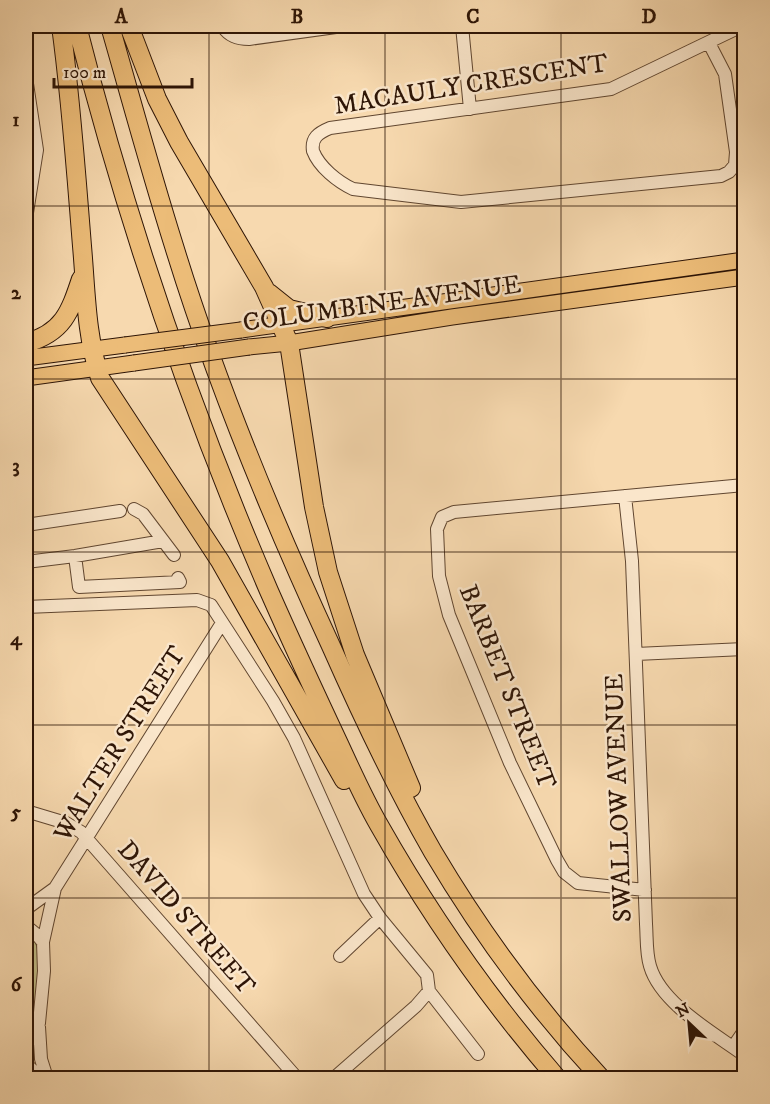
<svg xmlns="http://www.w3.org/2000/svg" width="770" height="1104" viewBox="0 0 770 1104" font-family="'IM FELL DW Pica',serif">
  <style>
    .grass { fill: url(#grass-tufts); stroke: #786a46; stroke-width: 1.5 }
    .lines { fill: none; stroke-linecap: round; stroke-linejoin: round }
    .minor-casing { stroke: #604630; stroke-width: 14 }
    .major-casing { stroke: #2e1506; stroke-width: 17 }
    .highway-casing { stroke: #2e1506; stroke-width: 20 }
    .minor { stroke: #fae6cb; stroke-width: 12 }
    .major { stroke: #ecbc78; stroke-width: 15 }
    .highway { stroke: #ecbc78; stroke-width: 18 }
    .major-bridge-casing { stroke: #2e1506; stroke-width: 17; stroke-linecap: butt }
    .major-bridge { stroke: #ecbc78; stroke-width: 15 }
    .grid { fill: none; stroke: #2e1506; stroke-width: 1.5; stroke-opacity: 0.55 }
    .labels { text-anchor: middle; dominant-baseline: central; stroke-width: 5; stroke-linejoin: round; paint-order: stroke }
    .street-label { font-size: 26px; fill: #2e1506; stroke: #fae6cb }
    .neatline { fill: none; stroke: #2e1506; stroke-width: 2 }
    .grid-label { font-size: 20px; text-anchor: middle; font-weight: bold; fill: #2e1506 }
  </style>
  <defs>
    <pattern id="grass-tufts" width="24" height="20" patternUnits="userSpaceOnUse" patternTransform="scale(1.5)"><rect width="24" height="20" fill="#c2be87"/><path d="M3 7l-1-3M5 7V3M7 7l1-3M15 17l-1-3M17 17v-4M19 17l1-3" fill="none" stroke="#a7a273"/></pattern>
  </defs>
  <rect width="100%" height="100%" fill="#f7d9af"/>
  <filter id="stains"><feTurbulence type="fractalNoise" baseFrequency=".00333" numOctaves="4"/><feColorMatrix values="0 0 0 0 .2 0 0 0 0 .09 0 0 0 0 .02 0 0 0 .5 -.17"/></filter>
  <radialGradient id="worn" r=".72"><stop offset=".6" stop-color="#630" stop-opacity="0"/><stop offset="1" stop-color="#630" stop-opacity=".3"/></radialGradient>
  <path class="grass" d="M26,929C34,937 38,945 40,957L34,1022L26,1038Z"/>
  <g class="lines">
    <g class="minor-casing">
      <path id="minor" d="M222,26C229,36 237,39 249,39L343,26
        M462,26L470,109
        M709,43L725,74L736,152L735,165L729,172L721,176L461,202L353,189C338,182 319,167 313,151C311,138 318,133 330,128L611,89L742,26
        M26,77L37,150L26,219
        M625,496L632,561L646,924C647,938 646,953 650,966C661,1004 714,1033 744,1055
        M134,509L143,514L174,555
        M26,525L120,511
        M75,556L79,587L180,582L178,578
        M26,562L75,556L163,541
        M26,607L197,600L211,605L273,701L294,738L364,894L380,918L427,975L429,991
        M636,654L744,649
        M26,811L66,823L81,832L297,1078
        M645,890L578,883L564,872L557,860L510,763L449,615L439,576L437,529L442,517L454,512L744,485
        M26,909L55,888L222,623
        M26,926L37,935L43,942L44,971L39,1023L26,1047
        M43,942L55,888
        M340,956L380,918
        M429,991L478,1054
        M39,1027L41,1059L47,1078
        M733,1047L744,1031
        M26,1064L41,1078
        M334,1078L416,1006L429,991"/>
    </g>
    <g class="major-casing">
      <path id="major" d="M241,330L744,260
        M249,347L289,343L452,317L744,277
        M26,358L125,345
        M26,378L134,363"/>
    </g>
    <g class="highway-casing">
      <path id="highway" d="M61,26C71,99 76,172 82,246C86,291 86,335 100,378L220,561L344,780
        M77,26C126,219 190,408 269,591C292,643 316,695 340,746C352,772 364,799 379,825C431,917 488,998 557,1078
        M110,26C131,99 151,173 174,246C216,383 271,516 331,646C362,716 395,786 433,852C481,933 537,1009 601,1078
        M129,26L157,99L179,142L264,287L289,343L314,507L328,572L355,655L411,788
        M269,293L289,309L327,318
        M26,343C63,333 70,312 81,279"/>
    </g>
    <use href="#minor" class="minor"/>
    <use href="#major" class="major"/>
    <use href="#highway" class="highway"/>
    <g class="major-bridge-casing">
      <path id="major-bridge" d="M125,345L241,330
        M134,363L249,347"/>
    </g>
    <use href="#major-bridge" class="major-bridge"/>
  </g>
  <path class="grid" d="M209,26V1078M385,26V1078M561,26V1078M26,206H744M26,379H744M26,552H744M26,725H744M26,898H744"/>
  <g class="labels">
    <g class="street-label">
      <text transform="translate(471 85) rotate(-9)">MACAULY CRESCENT</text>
      <text transform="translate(382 304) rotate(-8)">COLUMBINE AVENUE</text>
      <text transform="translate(507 687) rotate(68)">BARBET STREET</text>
      <text transform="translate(120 744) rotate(-58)">WALTER STREET</text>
      <text transform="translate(619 798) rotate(-92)">SWALLOW AVENUE</text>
      <text transform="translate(186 918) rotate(49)">DAVID STREET</text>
    </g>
  </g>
  <rect width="770" height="1104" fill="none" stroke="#f7d9af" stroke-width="66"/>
  <g transform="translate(689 1023) rotate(334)" stroke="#fae6cb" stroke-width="4.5" paint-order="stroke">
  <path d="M0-4.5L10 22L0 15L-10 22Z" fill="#2e1506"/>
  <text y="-9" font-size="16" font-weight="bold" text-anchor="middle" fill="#2e1506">N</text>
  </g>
  <path d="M54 78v9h138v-9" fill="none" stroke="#2e1506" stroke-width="3"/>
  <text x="63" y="78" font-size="18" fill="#2e1506" stroke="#fae6cb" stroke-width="4.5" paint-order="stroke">100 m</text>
  <rect x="33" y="33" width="704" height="1038" class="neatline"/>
  <g class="grid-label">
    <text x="121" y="23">A</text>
    <text x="297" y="23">B</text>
    <text x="473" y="23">C</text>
    <text x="649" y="23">D</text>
    <text x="16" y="126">1</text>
    <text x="16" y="299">2</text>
    <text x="16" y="472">3</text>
    <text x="16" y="645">4</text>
    <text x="16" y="818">5</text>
    <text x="16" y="991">6</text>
  </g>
  <rect width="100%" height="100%" filter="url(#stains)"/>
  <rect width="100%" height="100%" fill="url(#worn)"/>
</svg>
